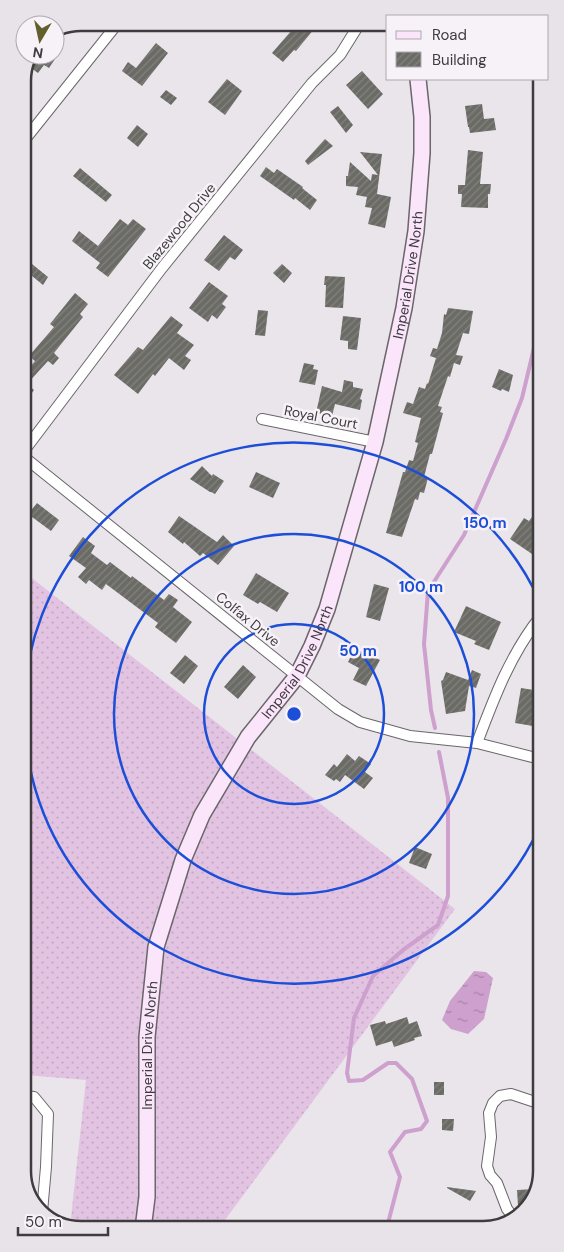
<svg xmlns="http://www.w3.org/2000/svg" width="564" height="1252" viewBox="0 0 564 1252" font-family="'DM Sans',sans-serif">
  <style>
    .grass { fill: url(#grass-dots) }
    .water { fill: url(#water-ripples) }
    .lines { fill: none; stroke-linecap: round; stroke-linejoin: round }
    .stream { stroke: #cda0ce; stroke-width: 4 }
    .building { fill: url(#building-hatch) }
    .street-casing { stroke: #6a666a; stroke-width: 12 }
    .secondary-casing { stroke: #6a666a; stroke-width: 18 }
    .street { stroke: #fff; stroke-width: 10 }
    .secondary { stroke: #fae5fa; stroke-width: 15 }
    .ring { fill: none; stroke: #1d4ed8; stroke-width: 2.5 }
    .labels { text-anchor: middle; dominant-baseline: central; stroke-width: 5; stroke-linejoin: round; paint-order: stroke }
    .street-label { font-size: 14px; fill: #3e3c3e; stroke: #f7f2f7 }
    .rim { fill: none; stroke: #3e3c3e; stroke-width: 2.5 }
    .centre { fill: #1d4ed8; stroke: #f7f2f7; stroke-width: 2.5 }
    .ring-label { font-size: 15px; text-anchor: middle; font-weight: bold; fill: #1d4ed8; stroke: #f7f2f7; stroke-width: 5; stroke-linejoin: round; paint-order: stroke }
  </style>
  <defs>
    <pattern id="grass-dots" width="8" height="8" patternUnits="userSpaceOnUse" patternTransform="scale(1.25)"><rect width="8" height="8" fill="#e2c4e2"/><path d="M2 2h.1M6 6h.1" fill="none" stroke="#c3a9c3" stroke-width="1.8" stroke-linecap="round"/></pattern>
    <pattern id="water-ripples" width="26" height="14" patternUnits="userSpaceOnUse" patternTransform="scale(1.25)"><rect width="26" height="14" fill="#cda0ce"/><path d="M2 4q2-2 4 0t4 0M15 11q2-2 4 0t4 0" fill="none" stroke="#a884a9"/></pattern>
    <pattern id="building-hatch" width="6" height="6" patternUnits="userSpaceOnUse" patternTransform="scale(1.25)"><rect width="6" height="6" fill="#6b6b66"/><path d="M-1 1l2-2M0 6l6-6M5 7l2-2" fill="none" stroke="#82817e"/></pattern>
  </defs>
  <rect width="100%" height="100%" fill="#eae5ea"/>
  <path class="grass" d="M24,572L455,909L219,1228L77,1229L70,1227L86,1080L25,1075Z"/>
  <path class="water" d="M474,971L486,972L493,978L484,1019L468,1034L451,1029L442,1020L450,1001Z"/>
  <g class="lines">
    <path class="stream" d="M435,728L431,710L424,644L428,591L464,535L506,439L522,398L539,327
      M387,1227L400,1177L390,1152L405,1132L421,1129L427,1121L412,1079L396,1063H388L363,1080L349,1081L347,1073L354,1018L373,976L403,950L438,925L448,896V798L439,752"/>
  </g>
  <path class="building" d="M298,23H319L296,51L294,50L283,62L272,53Z
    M156,43L168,53L142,86L122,71L128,62L136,68Z
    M33,55H50L55,59L49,68L44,65L38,73L28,66Z
    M362,71L383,94L368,109L346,85Z
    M227,79L242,91L225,115L208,102Z
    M166,90L177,98L171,105L160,97Z
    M482,104L484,119L494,118L496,130L470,133L469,127H468L465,106Z
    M338,106L353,125L346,133L330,112Z
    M137,125L148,134L138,147L127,138Z
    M325,139L333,146L308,165L305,161Z
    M468,150L483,152L480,184H491L490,194H488V208L461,207L462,194H458V185H465Z
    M360,152L382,154L377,194L391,197L385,228L368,224L372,208L365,207L367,197L356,195L358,187L346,186V176H348L350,162L371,181L372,174L378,175Z
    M266,167L274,173L277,169L303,187L302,188L317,200L310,210L295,198L294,200L260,176Z
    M80,168L112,195L106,202L73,176Z
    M120,219L128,225L133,219L146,229L108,277L96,268L100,263L72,241L79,231L98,246Z
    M224,235L243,250L235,260L230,257L219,271L204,260Z
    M32,264L48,277L43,285L26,271Z
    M282,264L292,273L284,283L273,273Z
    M325,276L345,277L343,308L325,307L326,285H324Z
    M209,282L228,296L222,304L226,307L217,319L212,315L208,322L189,308Z
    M75,293L88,304L80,314L83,317L54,353L59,358L53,365L48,361L27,384L34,390L24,404L23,375L35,361L29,356L54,327L50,324Z
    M448,308L473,311L469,334L463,333L456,355L463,356L460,365L454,363L450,377L448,376L438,406L442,407L440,412L443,413L432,454H430L424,477L428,478L424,493L420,492L418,500L415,499L402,537L386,533L403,472H405L409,460L413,461L418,443L415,442L421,418L403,413L407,402L413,404L419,387L425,389L427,383L428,384L436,358L430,356L433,348L437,349L442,333L444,314L446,315Z
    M258,310L268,311L265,336L255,335Z
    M171,316L183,325L177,333L194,345L185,356L191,360L184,370L169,358L155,376L153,374L138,394L114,375L138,347L143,350Z
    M343,316L361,318L357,350L348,349V341L340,340Z
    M304,363L314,365L313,369L318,370L315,385L299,382Z
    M499,369L513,375L509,392L502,389L501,391L492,387Z
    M344,380L353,382V387L363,389L360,399L362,400L360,410L335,404L332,416L316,413L322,386L342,392Z
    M202,466L212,476L213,474L224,481L215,494L211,492H210L190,479Z
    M256,472L280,483L273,498L249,487Z
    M37,503L59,520L51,531L28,514Z
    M540,506V543L532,554L510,539L524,518L529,521Z
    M179,516L217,542L223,535L234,546L218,565L203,553L200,556L184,542L183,544L168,532Z
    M83,537L95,546L91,553L107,565L110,562L131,578L132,576L164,600L169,594L178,600L173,607L192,622L176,643L155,627L158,623L106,584L102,590L89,580L86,584L78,577L86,568L69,556Z
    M256,573L289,593L277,612L260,602L258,604L243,595Z
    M374,584L389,588L380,621L366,617Z
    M466,606L501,622L489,650L474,644L476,641L454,632Z
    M355,648L380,660L366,686L353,680L359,668L348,662Z
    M185,655L198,666L184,684L170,673Z
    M243,665L256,677L238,699L224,687Z
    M472,670L481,674L476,688L469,686L465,711L446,714L441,681L443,680L446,672L468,680Z
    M521,688L540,691L539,727L515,723Z
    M347,754L355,761L359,756L371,764L365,772L373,778L364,789L345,775L340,782L336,779L334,781L325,775L334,764L337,767Z
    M415,847L432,854L426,869L409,863Z
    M407,1017L409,1024L417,1021L422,1036L414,1038L415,1040L394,1047L392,1041L376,1046L370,1025L385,1021L386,1024Z
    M434,1082H444V1095H434Z
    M442,1119H454L453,1131L442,1130Z
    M447,1187L476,1191L470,1201L447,1188Z
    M535,1189L530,1206H518L517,1190Z"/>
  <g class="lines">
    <g class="street-casing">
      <path id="street" d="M23,142L118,23
        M262,419L375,442
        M24,451L162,268L312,83L340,55L360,23
        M24,457L338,709L360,722L410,736L477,743L540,759
        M477,743C494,698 510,655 540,617
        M25,1096L34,1097L48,1114L46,1167L42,1212
        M514,1218L507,1209L497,1183L490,1175L487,1166L491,1137L489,1113L493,1103L500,1096L511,1094L541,1104"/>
    </g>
    <g class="secondary-casing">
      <g id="secondary">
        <path id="s1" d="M143,1229L147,1197V1037L156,947L183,860L202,815L248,737L297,676L312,646L327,609L375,442L404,308L416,231L422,153V117L418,79"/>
      </g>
    </g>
    <use href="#street" class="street"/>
    <use href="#secondary" class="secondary"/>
  </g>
  <g class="ring">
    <circle cx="294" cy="714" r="90"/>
    <circle cx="294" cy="714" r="180"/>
    <path d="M540 826A270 270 0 0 1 25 730M24 700A270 270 0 0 1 540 602"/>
  </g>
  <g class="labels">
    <g class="street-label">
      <text transform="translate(179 226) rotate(-51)">Blazewood Drive</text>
      <text stroke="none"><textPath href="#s1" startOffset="1009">Imperial Drive North</textPath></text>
      <text transform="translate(321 417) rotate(11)">Royal Court</text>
      <text transform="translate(248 619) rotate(39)">Colfax Drive</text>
      <text stroke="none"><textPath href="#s1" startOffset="604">Imperial Drive North</textPath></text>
      <text stroke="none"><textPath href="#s1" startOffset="184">Imperial Drive North</textPath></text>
    </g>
  </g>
  <path d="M0 0H564V1252H0ZM81 31H483A50 50 0 0 1 533 81V1171A50 50 0 0 1 483 1221H81A50 50 0 0 1 31 1171V81A50 50 0 0 1 81 31Z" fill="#e8e3e8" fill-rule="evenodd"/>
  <path class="rim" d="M81 31H483A50 50 0 0 1 533 81V1171A50 50 0 0 1 483 1221H81A50 50 0 0 1 31 1171V81A50 50 0 0 1 81 31Z"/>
  <circle cx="294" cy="714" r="8" class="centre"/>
  <g class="ring-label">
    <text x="485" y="528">150 m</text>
    <text x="421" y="592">100 m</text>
    <text x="358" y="656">50 m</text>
  </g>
  <rect x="386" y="15" width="162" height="65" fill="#f7f2f7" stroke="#ada9ad"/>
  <rect x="396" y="31" width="25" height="8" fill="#fae5fa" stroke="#ada9ad"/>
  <text x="432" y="40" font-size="15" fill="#3e3c3e">Road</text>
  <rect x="396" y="52" width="25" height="15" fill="url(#building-hatch)" stroke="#ada9ad"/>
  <text x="432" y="65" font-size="15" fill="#3e3c3e">Building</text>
  <g transform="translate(40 40) rotate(189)"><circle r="24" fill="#f7f2f7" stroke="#ada9ad"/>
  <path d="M0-4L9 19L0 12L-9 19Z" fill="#625f2c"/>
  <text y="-8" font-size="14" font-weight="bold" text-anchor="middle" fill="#3e3c3e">N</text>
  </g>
  <path d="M18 1227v8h90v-8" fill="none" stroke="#3e3c3e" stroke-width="2.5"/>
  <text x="25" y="1227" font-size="15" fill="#3e3c3e" stroke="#f7f2f7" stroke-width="4" paint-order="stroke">50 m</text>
</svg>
